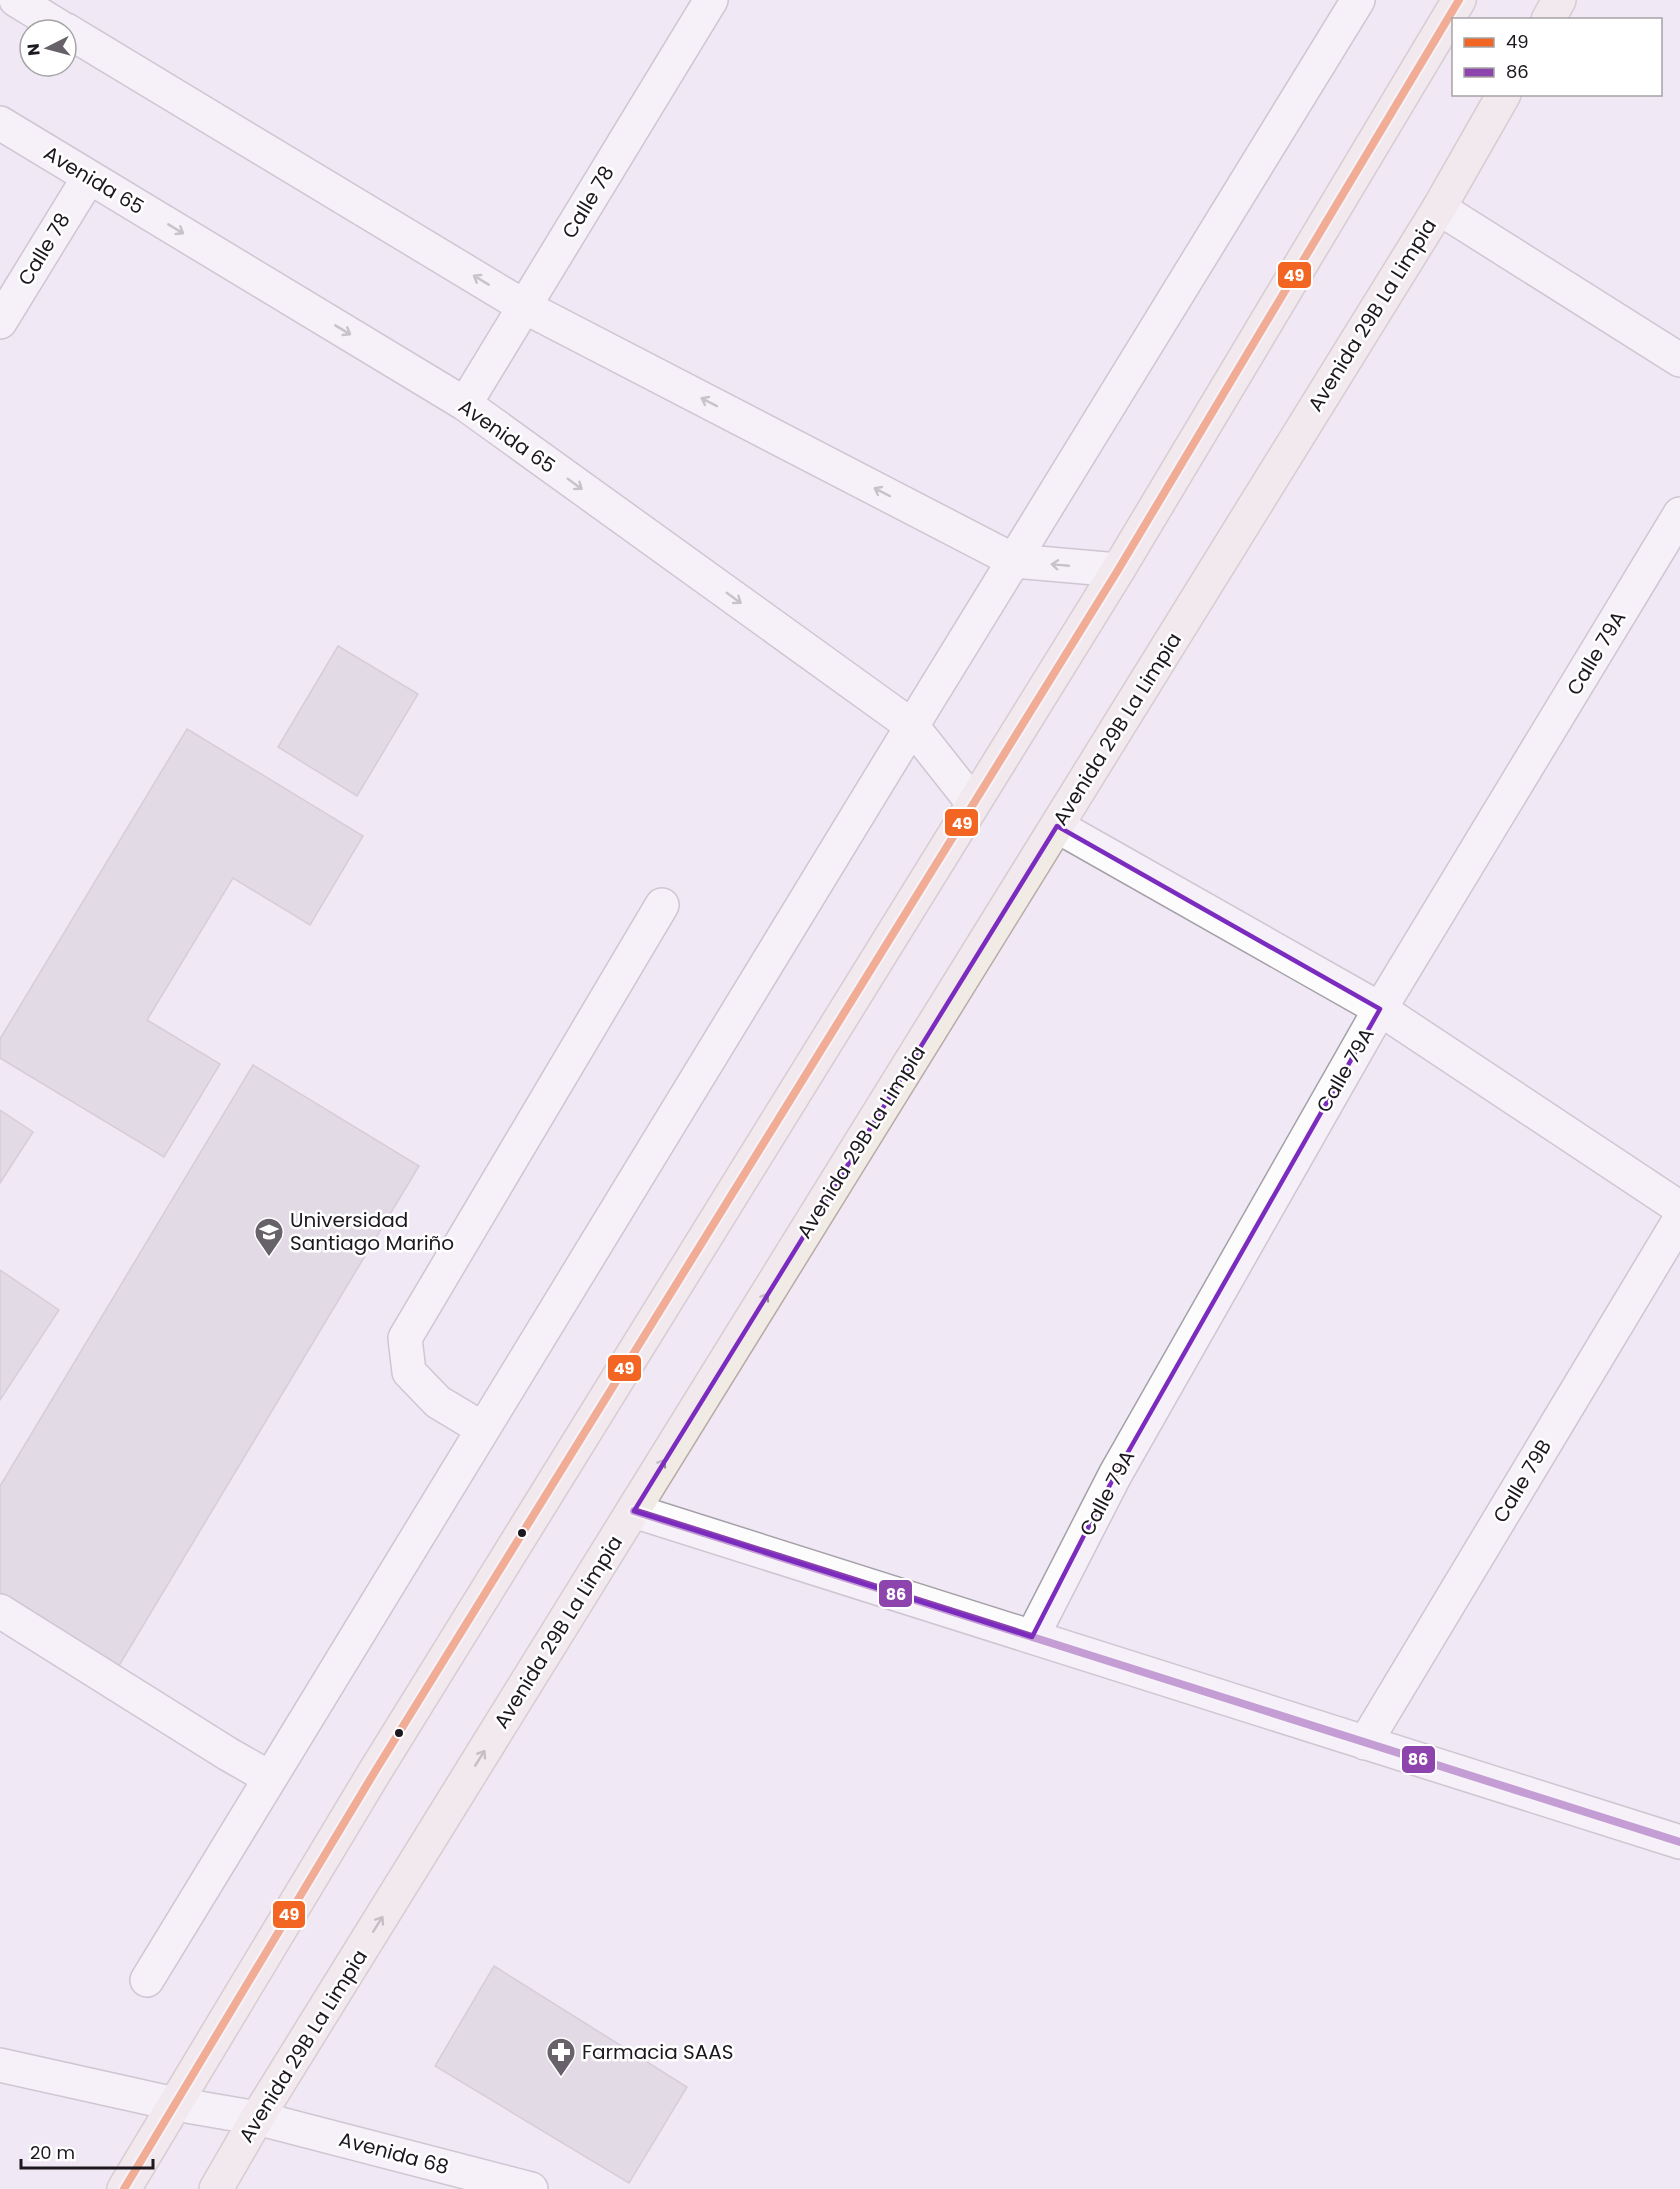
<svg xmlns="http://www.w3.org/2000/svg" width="1680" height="2189" viewBox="0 0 1680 2189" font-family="Poppins,sans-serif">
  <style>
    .building { fill: #d0cad3; stroke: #b5aeb8; stroke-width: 1.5 }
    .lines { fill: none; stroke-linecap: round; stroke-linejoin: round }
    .minor-casing { stroke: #a59fa8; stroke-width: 36 }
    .major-casing { stroke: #b8aba6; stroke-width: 36 }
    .minor { stroke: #fdfcfd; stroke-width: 33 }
    .major { stroke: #f1ebe6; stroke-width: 33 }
    .bus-1-casing { stroke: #fff; stroke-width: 12 }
    .bus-2-casing { stroke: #fff; stroke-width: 12 }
    .bus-1 { stroke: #f26522; stroke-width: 8 }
    .bus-2 { stroke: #8e44ad; stroke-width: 8 }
    .oneway { stroke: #989599 }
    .oneway2 { stroke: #928c8c }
    .marked { fill: none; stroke: #7b2cbf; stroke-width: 4.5; stroke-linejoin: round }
    .bus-dot { fill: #1d181f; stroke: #fff; stroke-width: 2 }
    .labels { text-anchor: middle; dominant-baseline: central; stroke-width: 5; stroke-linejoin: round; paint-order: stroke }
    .street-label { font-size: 20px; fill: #1d181f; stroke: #fff }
    .poi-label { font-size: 20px; fill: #1d181f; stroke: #fff; text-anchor: start }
    .line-badge { stroke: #fff; stroke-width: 2 }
    .badge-label { font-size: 16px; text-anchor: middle; font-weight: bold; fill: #fff }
  </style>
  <rect width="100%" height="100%" fill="#f0e8f4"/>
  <path class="building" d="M338,646L418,694L357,796L278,747Z
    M187,729L363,836L310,925L233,878L147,1020L220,1064L164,1157L0,1058V1039Z
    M253,1065L419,1166L117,1669L0,1597V1486Z
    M0,1110L33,1132L0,1183Z
    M0,1270L59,1310L0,1400Z
    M494,1966L687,2087L629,2183L435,2066Z"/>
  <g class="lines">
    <g class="minor-casing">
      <path id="minor" d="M16,0L65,30
        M66,30L525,307L1015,561L1118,570
        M0,123L465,404L912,726L973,803
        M1439,208L1680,360
        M0,322L89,177
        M465,404L711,0
        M1057,826L1380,1009L1680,1208
        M483,1429L438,1402L409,1372L405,1338L662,905
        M634,1511L1680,1842
        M0,1611L228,1754L270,1778
        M1032,1637L1115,1475L1380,1009L1680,514
        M1365,1743L1680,1219
        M147,1980L912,726L1358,0
        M0,2065L175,2104L257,2118L531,2189"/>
    </g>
    <g class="major-casing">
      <path id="major" d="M1548,20L1559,0
        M124,2189L374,1773L1118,570L1459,0
        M216,2189L257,2118L1439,208L1504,94"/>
    </g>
    <use href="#minor" class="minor"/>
    <use href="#major" class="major"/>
    <g class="bus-1-casing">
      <path id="bus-1" d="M124,2189L374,1773L1118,570L1459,0"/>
    </g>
    <g class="bus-2-casing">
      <path id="bus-2" d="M634,1511L1680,1842"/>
    </g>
    <use href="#bus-1" class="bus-1"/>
    <use href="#bus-2" class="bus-2"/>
  </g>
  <defs><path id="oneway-shaft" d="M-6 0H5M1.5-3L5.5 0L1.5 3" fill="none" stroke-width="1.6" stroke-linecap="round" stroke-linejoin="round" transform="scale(1.5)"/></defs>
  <g class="oneway">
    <use href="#oneway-shaft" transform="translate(176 229) rotate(31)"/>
    <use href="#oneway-shaft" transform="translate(481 280) rotate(-149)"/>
    <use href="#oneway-shaft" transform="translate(343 330) rotate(31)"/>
    <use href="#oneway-shaft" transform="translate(709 402) rotate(-153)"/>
    <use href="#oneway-shaft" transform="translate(575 484) rotate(36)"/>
    <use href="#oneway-shaft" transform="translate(882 492) rotate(-153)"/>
    <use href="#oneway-shaft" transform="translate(1060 565) rotate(-175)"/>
    <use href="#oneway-shaft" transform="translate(734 598) rotate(36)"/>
  </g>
  <g class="oneway2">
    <use href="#oneway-shaft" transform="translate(763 1301) rotate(-58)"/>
    <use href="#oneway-shaft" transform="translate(660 1467) rotate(-58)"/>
    <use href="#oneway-shaft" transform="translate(480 1758) rotate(-58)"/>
    <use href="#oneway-shaft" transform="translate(378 1924) rotate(-58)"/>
  </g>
  <path d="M0 0H1680V2189H0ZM1057,826L1380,1009L1115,1475L1032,1637L634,1511Z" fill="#f0e8f4" fill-opacity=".55" fill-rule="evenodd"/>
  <path class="marked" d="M1057,826L1380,1009L1115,1475L1032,1637L634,1511Z"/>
  <defs>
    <g id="university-pin" transform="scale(1.5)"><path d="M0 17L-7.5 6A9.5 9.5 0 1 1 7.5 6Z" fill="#67616a" stroke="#fff"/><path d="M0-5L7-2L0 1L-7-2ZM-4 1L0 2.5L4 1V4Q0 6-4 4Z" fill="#fff"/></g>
    <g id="pharmacy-pin" transform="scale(1.5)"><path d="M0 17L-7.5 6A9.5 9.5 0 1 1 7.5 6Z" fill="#67616a" stroke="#fff"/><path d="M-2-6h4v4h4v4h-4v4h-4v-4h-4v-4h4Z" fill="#fff"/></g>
  </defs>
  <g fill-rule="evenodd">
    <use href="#university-pin" x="269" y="1232"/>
    <use href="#pharmacy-pin" x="561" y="2052"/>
  </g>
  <g class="bus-dot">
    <circle cx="522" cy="1533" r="5"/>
    <circle cx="399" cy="1733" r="5"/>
  </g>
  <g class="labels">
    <g class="street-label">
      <text transform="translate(94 180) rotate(31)">Avenida 65</text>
      <text transform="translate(588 202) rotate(-59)">Calle 78</text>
      <text transform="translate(44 249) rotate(-59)">Calle 78</text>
      <text transform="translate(1372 315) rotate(-58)">Avenida 29B La Limpia</text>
      <text transform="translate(507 436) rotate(35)">Avenida 65</text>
      <text transform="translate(1596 653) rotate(-59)">Calle 79A</text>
      <text transform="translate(1117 729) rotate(-58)">Avenida 29B La Limpia</text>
      <text transform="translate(1345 1070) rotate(-60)">Calle 79A</text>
      <text transform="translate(861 1142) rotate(-58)">Avenida 29B La Limpia</text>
      <text transform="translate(1522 1481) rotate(-59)">Calle 79B</text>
      <text transform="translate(1107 1493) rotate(-62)">Calle 79A</text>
      <text transform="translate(558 1632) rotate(-58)">Avenida 29B La Limpia</text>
      <text transform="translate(303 2046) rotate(-58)">Avenida 29B La Limpia</text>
      <text transform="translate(394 2153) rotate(15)">Avenida 68</text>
    </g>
    <g class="poi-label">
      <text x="290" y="1220">Universidad<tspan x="290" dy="23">Santiago Mariño</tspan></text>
      <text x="582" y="2052">Farmacia SAAS</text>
    </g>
  </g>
  <g class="line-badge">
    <rect x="1277" y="261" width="35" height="28" rx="6" fill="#f26522"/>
    <rect x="944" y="808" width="35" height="29" rx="6" fill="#f26522"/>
    <rect x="607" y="1354" width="35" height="28" rx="6" fill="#f26522"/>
    <rect x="878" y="1579" width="35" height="29" rx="6" fill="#8e44ad"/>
    <rect x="1401" y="1745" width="35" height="29" rx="6" fill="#8e44ad"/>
    <rect x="272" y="1900" width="34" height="29" rx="6" fill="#f26522"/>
  </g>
  <g class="badge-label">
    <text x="1294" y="281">49</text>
    <text x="962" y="829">49</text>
    <text x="624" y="1374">49</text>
    <text x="896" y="1600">86</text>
    <text x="1418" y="1765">86</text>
    <text x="289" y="1920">49</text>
  </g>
  <rect x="1452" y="18" width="210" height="78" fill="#ffffff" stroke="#a5a3a5" stroke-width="1.5"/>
  <rect x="1464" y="38" width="30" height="9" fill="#f26522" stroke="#a5a3a5" stroke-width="1.5"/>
  <text x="1506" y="48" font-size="18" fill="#1d181f">49</text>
  <rect x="1464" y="68" width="30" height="9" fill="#8e44ad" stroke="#a5a3a5" stroke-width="1.5"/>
  <text x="1506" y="78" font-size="18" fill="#1d181f">86</text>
  <g transform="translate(48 48) rotate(264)"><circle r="28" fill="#ffffff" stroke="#a5a3a5" stroke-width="1.5"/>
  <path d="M0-4.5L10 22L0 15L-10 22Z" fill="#67616a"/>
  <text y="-9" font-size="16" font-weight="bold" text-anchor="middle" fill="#1d181f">N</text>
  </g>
  <path d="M21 2159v9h132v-9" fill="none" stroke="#1d181f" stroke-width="3"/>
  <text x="30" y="2159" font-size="18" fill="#1d181f" stroke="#ffffff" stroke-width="4.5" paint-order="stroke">20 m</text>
</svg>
